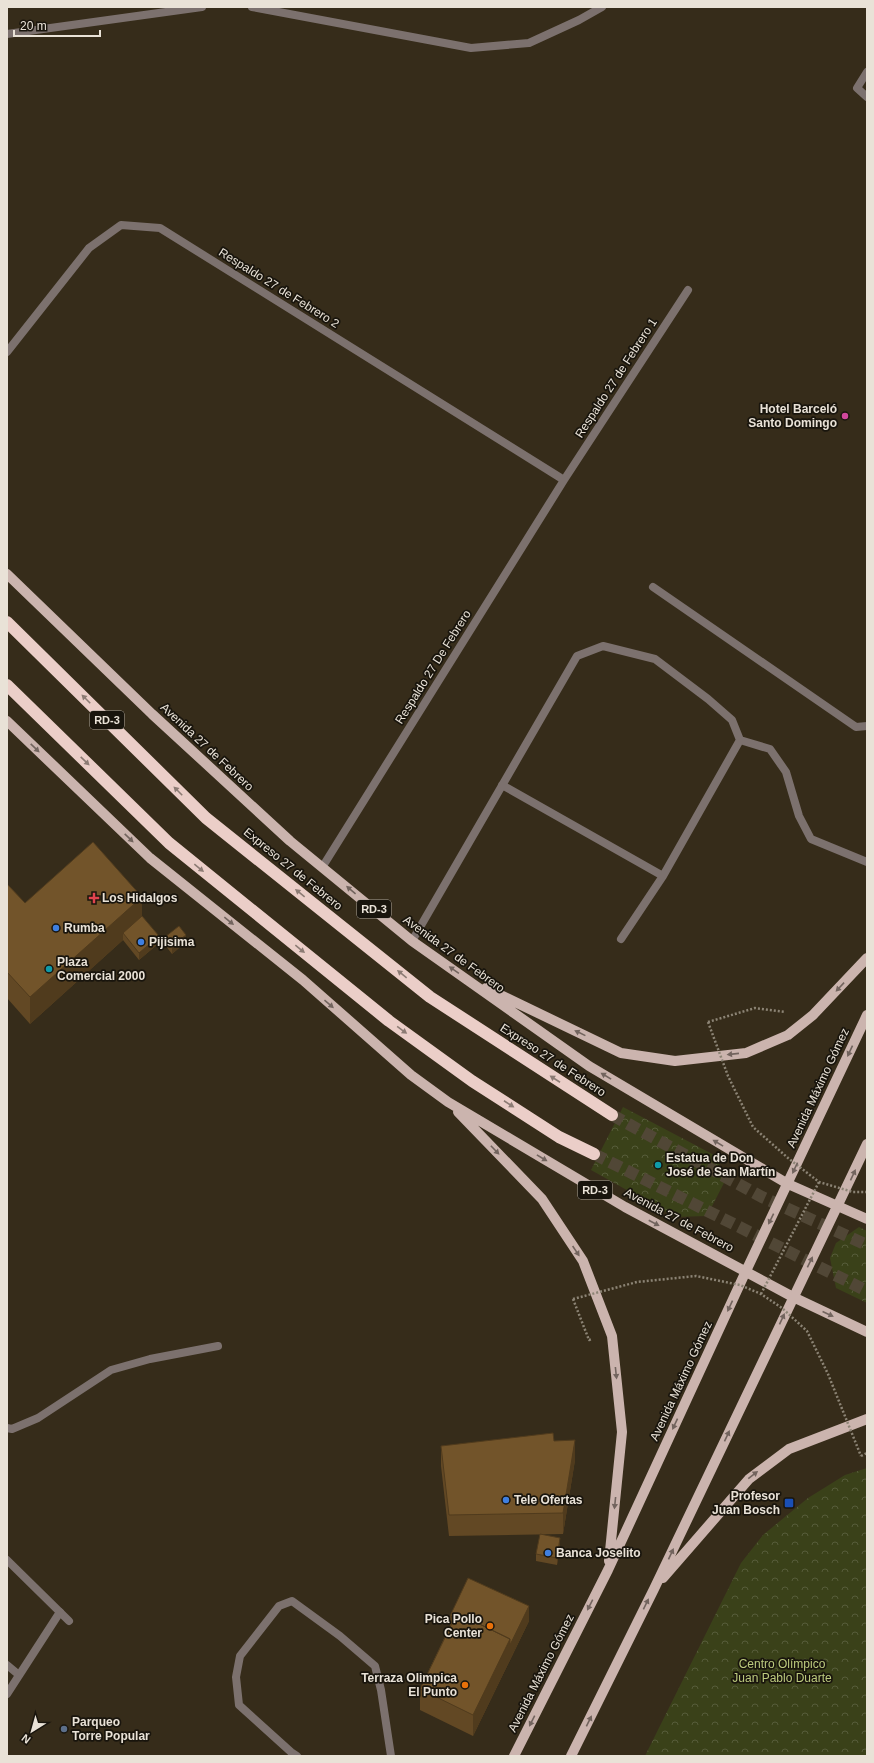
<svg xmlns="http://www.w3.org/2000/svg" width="874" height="1763" viewBox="0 0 874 1763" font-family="Helvetica,sans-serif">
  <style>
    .park { fill: url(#park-crowns) }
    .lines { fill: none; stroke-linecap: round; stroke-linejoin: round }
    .highway-tunnel { stroke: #514736; stroke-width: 12; stroke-dasharray: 12 6; stroke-linecap: butt }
    .path { stroke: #8c8475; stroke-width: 2.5; stroke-dasharray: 2 2; stroke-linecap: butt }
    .lane { stroke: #7c716e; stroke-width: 8 }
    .street { stroke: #7c716e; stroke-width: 8 }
    .primary { stroke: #cbb4ae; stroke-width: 10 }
    .highway { stroke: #ebcec8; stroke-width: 12 }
    .path-bridge { stroke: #8c8475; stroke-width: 2.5; stroke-dasharray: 2 2; stroke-linecap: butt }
    .wall { fill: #624824 }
    .shaded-wall { fill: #503b1d }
    .building { fill: #72542a; stroke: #503b1d }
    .oneway { fill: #8c7b74 }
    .oneway2 { fill: #72645e }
    .hotel-dot { fill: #d1479c; stroke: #19150d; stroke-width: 1.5 }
    .health-dot { fill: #e0444e; stroke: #19150d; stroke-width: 1.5 }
    .shop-dot { fill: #3f7fe0; stroke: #19150d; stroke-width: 1.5 }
    .culture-dot { fill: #0f9aa8; stroke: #19150d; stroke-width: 1.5 }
    .transit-dot { fill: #1a4fb4; stroke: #19150d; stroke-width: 1.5 }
    .food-dot { fill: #e8710a; stroke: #19150d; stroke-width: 1.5 }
    .service-dot { fill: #5c6f8a; stroke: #19150d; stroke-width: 1.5 }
    .labels { text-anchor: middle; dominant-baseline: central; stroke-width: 3.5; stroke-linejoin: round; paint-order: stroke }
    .shield { fill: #19150d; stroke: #aba49a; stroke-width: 1 }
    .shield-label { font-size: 11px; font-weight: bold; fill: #e9e2d7 }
    .street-label { font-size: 12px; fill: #e9e2d7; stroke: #19150d }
    .poi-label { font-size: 12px; font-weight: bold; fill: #e9e2d7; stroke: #19150d; text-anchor: start }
    .park-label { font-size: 12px; fill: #bcca7e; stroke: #19150d }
  </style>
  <defs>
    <pattern id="park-crowns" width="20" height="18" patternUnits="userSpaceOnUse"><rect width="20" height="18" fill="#3a4119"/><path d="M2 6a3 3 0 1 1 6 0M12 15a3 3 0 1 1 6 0" fill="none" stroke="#565c3a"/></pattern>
  </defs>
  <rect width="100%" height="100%" fill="#362c1a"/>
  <path class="park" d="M623,1107L716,1156L725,1181L707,1216L675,1217L591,1170Z
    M859,1227L867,1231V1303L836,1288L830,1258L836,1243Z
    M867,1468V1756H645L741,1563L763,1535L808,1498L845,1475Z"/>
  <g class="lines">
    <path class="highway-tunnel" d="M612,1115L762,1197L867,1245
      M594,1154L867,1291"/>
    <path class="path" d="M708,1022L755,1008L785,1012
      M573,1299L589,1340L592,1339
      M861,1456L867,1453"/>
    <path class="lane" d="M867,72L857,88L867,97
      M653,587L856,727L867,726
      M502,785L663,876
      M621,939L663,876L740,740
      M412,941L577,656L603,646L655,659L708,699L732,720L740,740L770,749L786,772L799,816L811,839L867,862
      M7,1428L12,1429L38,1418L111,1370L150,1359L218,1346
      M7,1665L19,1675
      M7,1694L60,1612
      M297,1756L291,1752L239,1705L236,1677L240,1656L279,1606L292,1601L340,1636L375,1666L381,1690L391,1756"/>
    <path class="street" d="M252,7L471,48L529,43L579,20L602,7
      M7,34L202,7
      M7,352L89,248L121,225L160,228L564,480
      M323,866L564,480L688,290
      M7,1560L69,1621"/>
    <path class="primary" d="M7,574L152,714L290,841L412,941L589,1066L788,1184L867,1219
      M7,721L150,858L303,980L411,1075L448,1102L625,1207L793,1297L867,1332
      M486,988L621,1053L675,1061L746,1053L788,1035L813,1015L867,958
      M458,1112L542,1199L583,1261L612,1336L622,1432L609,1561
      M663,1578L749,1479L789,1449L867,1419
      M514,1756L608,1570L746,1271L867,1015
      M571,1756L654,1589L867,1144"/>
    <path class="highway" d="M7,622L206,818L430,997L612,1115
      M7,685L169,843L389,1021L472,1081L559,1137L594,1154"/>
    <path class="path-bridge" d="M708,1022L728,1076L753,1127L788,1158L819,1182L853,1192H867
      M761,1294L819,1182
      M573,1299L637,1282L696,1276L740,1285L761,1294L782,1308L807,1331L828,1374L861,1456"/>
  </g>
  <path class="wall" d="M7,884L25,903L142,916L159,943L139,960L123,940L30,1024L7,998Z
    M165,937L186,942L172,954L165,945Z
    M554,1441L575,1460L563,1534L449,1536L441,1466V1446Z
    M560,1545L557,1565L536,1561V1554Z
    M450,1616L529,1621L473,1736L420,1710V1689L450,1626Z"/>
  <path class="shaded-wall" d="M142,897V923L123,933V940L30,1024V997Z
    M186,935V942L172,954V946Z
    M159,936V943L139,960V953Z
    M575,1440V1460L563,1534V1513Z
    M560,1538V1545L557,1565V1558Z
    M529,1606V1621L473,1736V1715L510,1639Z"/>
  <path class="building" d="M93,842L142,897L30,997L7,972V884L25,903Z
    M142,916L159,936L139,953L123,933Z
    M179,926L186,935L172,946L165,937Z
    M553,1433L554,1441L575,1440L563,1513L449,1515L441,1446Z
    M540,1534L560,1538L557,1558L536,1554Z
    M468,1578L529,1606L510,1645V1639L457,1613L454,1618L450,1616Z
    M457,1613L510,1639L473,1715L420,1689Z"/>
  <defs><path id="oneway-solid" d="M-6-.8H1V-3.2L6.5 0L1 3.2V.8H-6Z"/></defs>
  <g class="oneway">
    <use href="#oneway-solid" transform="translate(86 699) rotate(-135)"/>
    <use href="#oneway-solid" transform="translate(85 761) rotate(44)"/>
    <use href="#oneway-solid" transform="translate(178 791) rotate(-135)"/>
    <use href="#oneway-solid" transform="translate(199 868) rotate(39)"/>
    <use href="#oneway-solid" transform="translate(300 893) rotate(-141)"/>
    <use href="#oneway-solid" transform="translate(300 949) rotate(39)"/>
    <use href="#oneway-solid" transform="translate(402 974) rotate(-141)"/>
    <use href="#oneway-solid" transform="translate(402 1030) rotate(36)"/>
    <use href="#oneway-solid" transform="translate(555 1079) rotate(-147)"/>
    <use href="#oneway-solid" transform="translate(509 1104) rotate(33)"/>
  </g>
  <g class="oneway2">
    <use href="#oneway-solid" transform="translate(35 748) rotate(44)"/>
    <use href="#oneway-solid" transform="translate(129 838) rotate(44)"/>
    <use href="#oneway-solid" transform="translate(351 890) rotate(-140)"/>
    <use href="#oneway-solid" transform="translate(229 921) rotate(39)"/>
    <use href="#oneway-solid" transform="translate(454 970) rotate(-145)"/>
    <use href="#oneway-solid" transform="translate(840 987) rotate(133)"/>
    <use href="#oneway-solid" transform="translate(329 1004) rotate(41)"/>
    <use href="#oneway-solid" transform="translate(580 1033) rotate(-154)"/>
    <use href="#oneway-solid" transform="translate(850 1051) rotate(115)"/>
    <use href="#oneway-solid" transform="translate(733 1054) rotate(174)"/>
    <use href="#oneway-solid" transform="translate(606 1076) rotate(-149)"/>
    <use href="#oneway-solid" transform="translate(718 1143) rotate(-149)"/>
    <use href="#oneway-solid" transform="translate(495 1150) rotate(46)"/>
    <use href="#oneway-solid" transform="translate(542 1158) rotate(31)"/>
    <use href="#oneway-solid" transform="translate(795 1168) rotate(115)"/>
    <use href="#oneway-solid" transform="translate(853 1175) rotate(-65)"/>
    <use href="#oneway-solid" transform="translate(771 1219) rotate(116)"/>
    <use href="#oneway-solid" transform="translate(654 1223) rotate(28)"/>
    <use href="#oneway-solid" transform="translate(576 1251) rotate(56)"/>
    <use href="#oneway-solid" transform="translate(810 1262) rotate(-64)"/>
    <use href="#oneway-solid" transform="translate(730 1306) rotate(115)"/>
    <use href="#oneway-solid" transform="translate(828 1314) rotate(25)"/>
    <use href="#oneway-solid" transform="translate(782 1319) rotate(-65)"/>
    <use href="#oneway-solid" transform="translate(616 1373) rotate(84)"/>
    <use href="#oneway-solid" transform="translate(675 1424) rotate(115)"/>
    <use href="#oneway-solid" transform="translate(727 1436) rotate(-65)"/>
    <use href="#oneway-solid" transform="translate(753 1475) rotate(-38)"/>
    <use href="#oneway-solid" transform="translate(615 1503) rotate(96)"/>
    <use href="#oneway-solid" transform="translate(671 1554) rotate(-65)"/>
    <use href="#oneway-solid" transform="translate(646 1604) rotate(-64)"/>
    <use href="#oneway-solid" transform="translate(590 1605) rotate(117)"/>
    <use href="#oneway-solid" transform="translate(532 1721) rotate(117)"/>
    <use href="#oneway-solid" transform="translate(589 1721) rotate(-64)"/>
  </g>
  <circle class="hotel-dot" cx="845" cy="416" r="4"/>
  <path class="health-dot" d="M92 892h4v4h4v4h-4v4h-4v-4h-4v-4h4z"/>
  <g class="shop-dot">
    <circle cx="56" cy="928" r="4"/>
    <circle cx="141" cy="942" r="4"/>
    <circle cx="506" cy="1500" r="4"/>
    <circle cx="548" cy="1553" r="4"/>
  </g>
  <g class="culture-dot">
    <circle cx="49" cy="969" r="4"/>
    <circle cx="658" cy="1165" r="4"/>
  </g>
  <rect class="transit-dot" x="784" y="1498" width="10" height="10" rx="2"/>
  <g class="food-dot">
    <circle cx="490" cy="1626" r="4"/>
    <circle cx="465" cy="1685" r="4"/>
  </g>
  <circle class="service-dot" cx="64" cy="1729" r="4"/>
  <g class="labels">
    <g class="shield">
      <rect x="90" y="711" width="34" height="18" rx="3"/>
      <rect x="357" y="900" width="34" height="18" rx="3"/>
      <rect x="578" y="1181" width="34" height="18" rx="3"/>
    </g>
    <g class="shield-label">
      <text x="107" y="720">RD-3</text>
      <text x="374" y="909">RD-3</text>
      <text x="595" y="1190">RD-3</text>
    </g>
    <g class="street-label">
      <text transform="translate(279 288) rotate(32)">Respaldo 27 de Febrero 2</text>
      <text transform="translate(616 378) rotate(-57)">Respaldo 27 de Febrero 1</text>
      <text transform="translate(433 667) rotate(-58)">Respaldo 27 De Febrero</text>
      <text transform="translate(207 747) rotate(43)">Avenida 27 de Febrero</text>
      <text transform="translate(293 869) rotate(39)">Expreso 27 de Febrero</text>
      <text transform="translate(454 954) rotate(36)">Avenida 27 de Febrero</text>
      <text transform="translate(553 1060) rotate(33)">Expreso 27 de Febrero</text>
      <text transform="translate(818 1088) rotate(-65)">Avenida Máximo Gómez</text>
      <text transform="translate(679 1220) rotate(28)">Avenida 27 de Febrero</text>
      <text transform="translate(681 1381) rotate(-65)">Avenida Máximo Gómez</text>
      <text transform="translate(541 1673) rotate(-63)">Avenida Máximo Gómez</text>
    </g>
    <g class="poi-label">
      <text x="837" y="409" text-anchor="end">Hotel Barceló<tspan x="837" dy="14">Santo Domingo</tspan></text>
      <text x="102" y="898">Los Hidalgos</text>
      <text x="64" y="928">Rumba</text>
      <text x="149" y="942">Pijisima</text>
      <text x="57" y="962">Plaza<tspan x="57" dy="14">Comercial 2000</tspan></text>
      <text x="666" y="1158">Estatua de Don<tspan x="666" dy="14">José de San Martín</tspan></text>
      <text x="780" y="1496" text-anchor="end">Profesor<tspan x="780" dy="14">Juan Bosch</tspan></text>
      <text x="514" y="1500">Tele Ofertas</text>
      <text x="556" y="1553">Banca Joselito</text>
      <text x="482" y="1619" text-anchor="end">Pica Pollo<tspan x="482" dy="14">Center</tspan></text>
      <text x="457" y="1678" text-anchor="end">Terraza Olimpica<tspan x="457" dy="14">El Punto</tspan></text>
      <text x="72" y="1722">Parqueo<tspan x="72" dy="14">Torre Popular</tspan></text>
    </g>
    <g class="park-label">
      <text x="782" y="1664">Centro Olímpico<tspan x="782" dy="14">Juan Pablo Duarte</tspan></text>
    </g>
  </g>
  <rect width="874" height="1763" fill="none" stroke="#e9e2d7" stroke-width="16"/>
  <g transform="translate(32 1731) rotate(217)" stroke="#19150d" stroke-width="3" paint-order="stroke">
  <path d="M0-3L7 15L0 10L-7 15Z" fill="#e9e2d7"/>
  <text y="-6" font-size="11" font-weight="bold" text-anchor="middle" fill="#e9e2d7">N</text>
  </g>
  <path d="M14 30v6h86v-6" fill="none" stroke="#e9e2d7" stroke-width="2"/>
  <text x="20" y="30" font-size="12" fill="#e9e2d7" stroke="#19150d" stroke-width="3" paint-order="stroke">20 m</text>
</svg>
